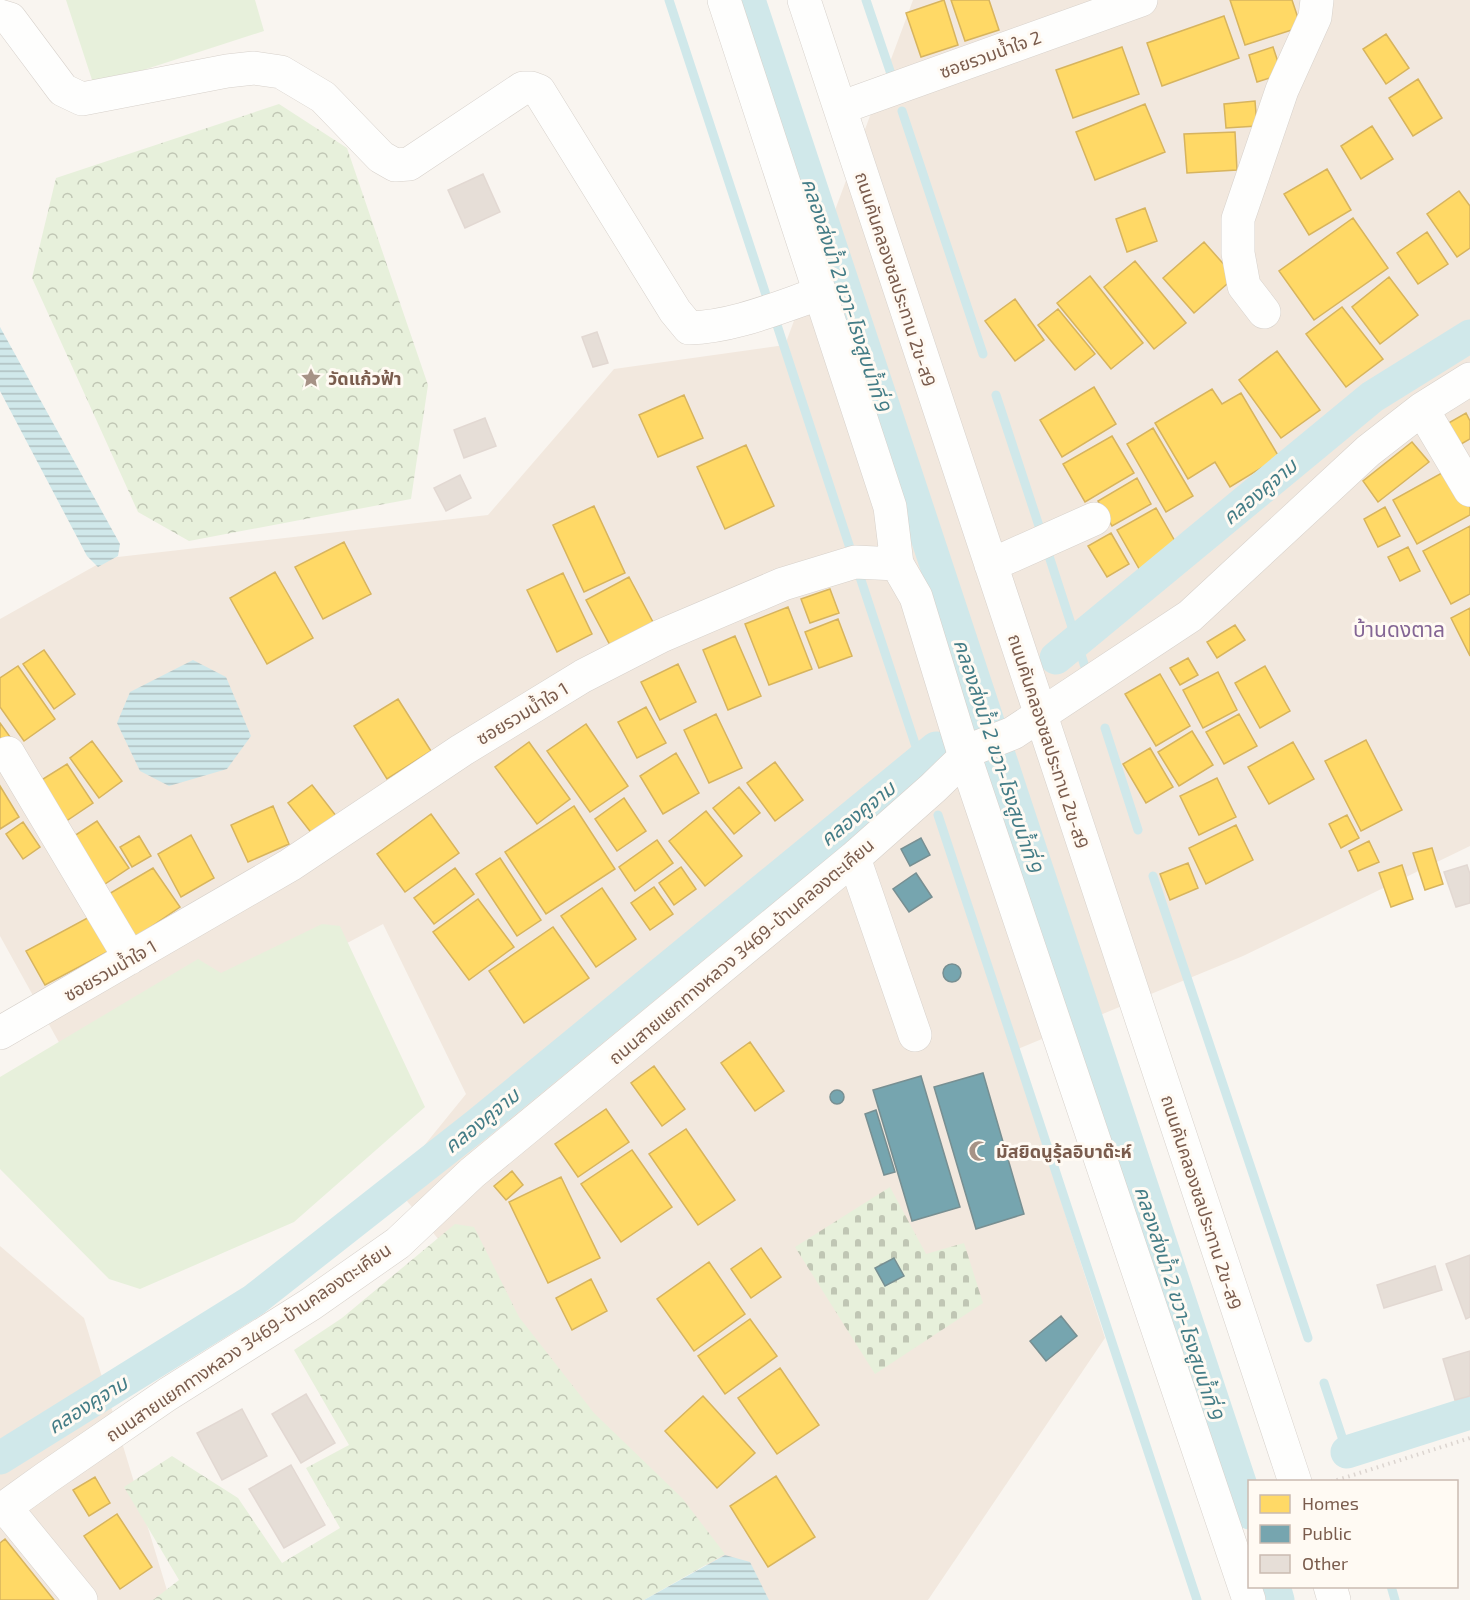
<svg xmlns="http://www.w3.org/2000/svg" width="1470" height="1600" viewBox="0 0 1470 1600" font-family="'Exo 2','Noto Sans Thai',sans-serif">
  <style>
    .residential { fill: #f2e8de }
    .green { fill: #e7f0db }
    .forest { fill: url(#forest-crowns) }
    .cemetery { fill: url(#cemetery-stones) }
    .water { fill: url(#water-rules) }
    .homes { fill: #ffd966; stroke: #d7b45e; stroke-width: 1.5 }
    .public { fill: #76a5af; stroke: #778f92; stroke-width: 1.5 }
    .lines { fill: none; stroke-linecap: round; stroke-linejoin: round }
    .stream { stroke: #d0e8ea; stroke-width: 9 }
    .canal { stroke: #d0e8ea; stroke-width: 33 }
    .building { fill: #e6ded7; stroke: #e2d8d2; stroke-width: 1.5 }
    .minor-casing { stroke: #d7d1cb; stroke-width: 34 }
    .path { stroke: #dcd5d0; stroke-width: 4; stroke-dasharray: 1.5 4.5; stroke-linecap: butt }
    .minor { stroke: #fefefd; stroke-width: 33 }
    .labels { text-anchor: middle; dominant-baseline: central; stroke-width: 6; stroke-linejoin: round; paint-order: stroke }
    .street-label { font-size: 18px; fill: #7a5c4d; stroke: #fffaf3 }
    .poi-label { font-size: 18px; font-weight: bold; fill: #7a5c4d; stroke: #fffaf3; text-anchor: start }
    .water-label { font-size: 20px; font-style: italic; fill: #437c86; stroke: #fffaf3 }
    .quarter-label { font-size: 21px; fill: #846695; stroke: #fffaf3 }
  </style>
  <defs>
    <pattern id="forest-crowns" width="20" height="18" patternUnits="userSpaceOnUse" patternTransform="scale(1.5)"><rect width="20" height="18" fill="#e7f0db"/><path d="M2 6a3 3 0 1 1 6 0M12 15a3 3 0 1 1 6 0" fill="none" stroke="#c0c6b4"/></pattern>
    <pattern id="cemetery-stones" width="16" height="16" patternUnits="userSpaceOnUse" patternTransform="scale(1.5)"><rect width="16" height="16" fill="#e7f0db"/><path d="M2 7V4a2 2 0 0 1 4 0v3zM10 15v-3a2 2 0 0 1 4 0v3z" fill="#c0c6b4"/></pattern>
    <pattern id="water-rules" width="6" height="5" patternUnits="userSpaceOnUse" patternTransform="scale(1.5)"><rect width="6" height="5" fill="#d0e8ea"/><path d="M0 2.5h6" fill="none" stroke="#aebfc0"/></pattern>
  </defs>
  <rect width="100%" height="100%" fill="#f9f5f0"/>
  <path class="residential" d="M913,0H1470V846L1243,956L1013,1051L1105,1338L928,1600H735L393,1184L466,1094L383,924L82,1084L0,936V619L109,558L488,515L614,369L785,345Z
    M0,1246L84,1318L170,1600H0Z"/>
  <path class="green" d="M66,0H255L264,31L94,86Z
    M322,924L340,926L425,1107L294,1222L140,1289L109,1279L0,1169V1077L198,959L221,973Z"/>
  <path class="forest" d="M279,104L347,148L428,385L411,499L189,541L138,512L32,278L56,178Z
    M455,1224L474,1227L519,1317L594,1413L682,1498L725,1554L644,1600H153L179,1580L124,1487L172,1456L238,1498L282,1563L340,1528L306,1468L349,1445L294,1350L342,1318Z"/>
  <path class="cemetery" d="M890,1187L926,1254L964,1243L983,1303L875,1374L795,1247Z"/>
  <path class="water" d="M0,327L120,544L118,556L98,567L87,556L0,391Z
    M193,660L226,677L251,736L227,769L169,786L140,771L117,723L130,692Z
    M725,1555L750,1562L769,1600H644Z"/>
  <path class="homes" d="M944,0L958,45L921,57L906,13Z
    M951,0H989L999,30L965,41Z
    M1230,0H1292L1301,27L1245,45Z
    M1224,16L1239,58L1162,86L1147,43Z
    M1386,34L1409,68L1386,84L1363,49Z
    M1122,47L1139,94L1073,118L1056,70Z
    M1273,47L1282,74L1257,82L1249,55Z
    M1418,79L1442,118L1413,136L1389,98Z
    M1255,101L1257,126L1226,128L1224,104Z
    M1145,104L1165,152L1095,180L1076,132Z
    M1372,126L1393,159L1361,179L1341,146Z
    M1235,132L1237,170L1187,173L1184,134Z
    M1327,169L1351,210L1309,235L1284,194Z
    M1459,191L1470,206V248L1457,257L1427,214Z
    M1145,208L1157,241L1127,252L1116,219Z
    M1353,218L1388,268L1314,320L1279,271Z
    M1427,232L1448,264L1418,284L1397,253Z
    M1204,242L1235,277L1194,313L1163,278Z
    M1135,261L1186,323L1154,349L1104,287Z
    M1090,276L1143,343L1111,369L1057,303Z
    M1389,277L1418,315L1380,344L1352,307Z
    M1015,299L1044,340L1015,361L985,321Z
    M1342,307L1383,359L1346,387L1306,334Z
    M1058,309L1095,354L1075,370L1038,325Z
    M1277,351L1320,410L1281,438L1239,380Z
    M1094,387L1116,424L1062,457L1040,420Z
    M1212,389L1222,404L1241,393L1279,457L1230,487L1215,462L1188,479L1155,423Z
    M684,395L703,438L658,457L639,415Z
    M1466,413L1470,421V439L1456,447L1445,425Z
    M1153,428L1193,496L1166,512L1127,444Z
    M1112,436L1134,473L1085,502L1063,464Z
    M1412,442L1429,462L1378,502L1363,481Z
    M746,445L774,506L725,529L697,467Z
    M1449,469L1470,507V515L1417,544L1393,500Z
    M1137,478L1151,504L1112,526L1098,501Z
    M594,506L625,573L584,592L553,525Z
    M1385,507L1400,536L1378,547L1364,519Z
    M1156,508L1180,550L1141,572L1117,530Z
    M1470,526V594L1451,604L1423,551Z
    M1111,533L1129,564L1107,577L1088,546Z
    M344,542L371,594L323,619L295,567Z
    M1408,547L1420,571L1400,581L1388,557Z
    M275,572L313,638L267,664L230,598Z
    M563,573L592,634L557,652L527,590Z
    M629,577L654,624L611,647L586,600Z
    M830,589L839,613L810,623L801,599Z
    M788,607L812,669L769,685L745,624Z
    M1470,608V656L1451,618Z
    M838,619L852,656L819,668L805,632Z
    M1235,625L1245,640L1217,658L1207,642Z
    M735,636L761,696L728,710L703,650Z
    M44,650L75,694L54,709L23,664Z
    M1188,658L1198,675L1180,685L1170,668Z
    M678,664L696,702L660,720L641,682Z
    M18,666L55,719L24,741L0,707V678Z
    M1265,666L1290,711L1260,728L1235,683Z
    M1218,672L1237,710L1203,728L1183,690Z
    M1160,674L1190,726L1156,746L1125,694Z
    M398,699L431,751L387,779L354,726Z
    M646,707L666,743L637,758L618,722Z
    M716,714L742,768L709,783L684,730Z
    M1239,714L1257,746L1224,764L1206,732Z
    M0,723L13,741L0,751Z
    M586,724L628,786L590,812L547,751Z
    M1192,731L1213,765L1179,786L1158,752Z
    M1366,740L1402,810L1361,831L1325,761Z
    M92,741L122,781L99,798L70,758Z
    M529,742L570,799L537,824L495,767Z
    M1293,742L1314,779L1269,804L1248,767Z
    M1150,748L1173,787L1146,803L1123,764Z
    M676,753L699,793L663,814L640,776Z
    M775,762L803,800L775,821L747,783Z
    M67,764L93,803L59,826L35,784Z
    M1217,778L1236,817L1199,835L1180,796Z
    M312,785L337,817L313,835L288,803Z
    M0,786L19,817L0,829Z
    M739,787L760,813L734,834L713,808Z
    M624,798L646,831L617,851L595,819Z
    M273,806L289,844L248,862L231,825Z
    M574,806L615,869L546,914L505,852Z
    M706,811L742,856L705,886L669,841Z
    M431,814L459,853L405,892L377,854Z
    M1347,815L1359,838L1341,848L1329,824Z
    M97,821L129,868L99,888L68,840Z
    M23,822L40,847L23,859L6,834Z
    M1236,825L1253,860L1206,884L1189,848Z
    M191,835L214,878L181,897L158,854Z
    M139,836L151,856L132,867L120,847Z
    M657,840L673,863L635,891L619,867Z
    M1369,841L1379,862L1358,871L1349,851Z
    M1432,848L1443,884L1425,890L1413,853Z
    M500,858L541,920L517,936L476,874Z
    M1188,863L1198,888L1170,900L1160,874Z
    M1402,865L1413,899L1391,907L1379,873Z
    M681,867L696,889L674,905L659,883Z
    M153,868L180,907L130,941L102,898Z
    M455,868L474,894L434,924L414,898Z
    M654,887L673,914L650,930L631,903Z
    M602,888L636,939L596,967L561,916Z
    M478,899L514,947L469,980L433,932Z
    M93,915L111,950L45,985L26,951Z
    M553,927L589,978L524,1023L489,971Z
    M750,1042L784,1091L755,1111L721,1063Z
    M654,1066L685,1109L662,1126L631,1083Z
    M606,1109L629,1142L578,1177L555,1144Z
    M686,1129L735,1200L698,1225L649,1154Z
    M632,1150L672,1207L621,1242L581,1184Z
    M512,1171L523,1185L506,1200L494,1186Z
    M561,1177L600,1258L548,1283L509,1202Z
    M761,1248L781,1277L751,1298L731,1269Z
    M709,1262L745,1314L694,1351L657,1299Z
    M591,1279L607,1311L572,1330L556,1298Z
    M750,1319L777,1356L725,1394L698,1356Z
    M780,1368L819,1425L777,1454L738,1398Z
    M703,1396L755,1453L717,1488L665,1431Z
    M776,1476L815,1537L768,1567L730,1506Z
    M95,1477L110,1503L89,1516L73,1490Z
    M117,1514L152,1567L120,1589L84,1536Z
    M5,1539L54,1600H0V1543Z"/>
  <path class="public" d="M921,838L930,855L910,866L901,849Z
    M916,873L932,897L909,912L893,889Z
    M943 973a9 9 0 1 1 18 0a9 9 0 1 1-18 0Z
    M983,1073L1024,1214L976,1229L934,1087Z
    M921,1076L960,1207L912,1221L873,1090Z
    M830 1097a7 7 0 1 1 14 0a7 7 0 1 1-14 0Z
    M876,1110L895,1172L884,1175L865,1114Z
    M894,1258L904,1276L885,1286L875,1268Z
    M1061,1316L1077,1336L1046,1361L1030,1341Z"/>
  <g class="lines">
    <path class="stream" d="M669,0L768,301
      M866,0L890,71
      M902,111L983,354
      M776,322L851,551
      M996,395L1040,529
      M1049,556L1086,670
      M860,577L928,783
      M1105,728L1138,830
      M938,815L1197,1600
      M1153,876L1308,1338
      M1324,1383L1348,1455
      M1391,1586L1395,1600"/>
    <path class="canal" d="M749,0L1250,1513
      M1056,658L1372,397L1470,336
      M1347,1452L1470,1413
      M0,1458L254,1300L478,1124L936,748
      M1274,1586L1278,1600"/>
  </g>
  <path class="building" d="M483,174L500,212L465,228L448,190Z
    M597,332L608,363L593,367L582,337Z
    M485,418L496,446L464,458L454,430Z
    M460,475L471,498L446,511L434,488Z
    M1467,865L1470,874V903L1456,907L1444,872Z
    M1470,1255V1317L1466,1319L1446,1264Z
    M1435,1266L1442,1290L1384,1308L1377,1285Z
    M1470,1351V1396L1455,1400L1443,1359Z
    M306,1394L335,1443L301,1463L272,1414Z
    M242,1409L267,1456L222,1480L197,1433Z
    M291,1465L325,1525L284,1548L249,1489Z"/>
  <g class="lines">
    <g class="minor-casing">
      <path id="minor" d="M724,0L890,507L897,564L916,597L965,757L1249,1600
        M804,0L1295,1482
        M0,16L10,19L63,90L82,99L227,71L254,68L281,72L323,97L381,157L395,165L409,164L523,88H531L539,91L675,311L689,328C734,327 779,307 821,293
        M840,108L1141,0
        M1264,312L1244,286L1238,253V219L1282,90L1315,17L1317,0
        M1422,409L1470,490
        M991,565L1094,519
        M8,753L130,958
        M854,858L915,1035
        M0,1033L290,865L462,750L583,676L661,636L783,584L855,562L897,564
        M5,1507L81,1600
        M0,1511L46,1478L168,1394L311,1304L398,1243L472,1173L854,858L933,788L965,757L975,748L1013,733L1190,616L1368,451L1422,409L1470,379
        M1330,1586L1334,1600"/>
    </g>
    <path class="path" d="M1331,1482L1470,1438"/>
    <use href="#minor" class="minor"/>
  </g>
  <defs>
    <g id="sight-bare" transform="scale(1.62)"><path d="M0-6L1.8-2.2L6-1.7L2.9 1.2L3.7 5.4L0 3.3L-3.7 5.4L-2.9 1.2L-6-1.7L-1.8-2.2Z" fill="#a69286" stroke="#fffaf3" stroke-width="2.5" paint-order="stroke"/></g>
    <g id="mosque-bare" transform="scale(1.62)"><path d="M3.5-4.9A6 6 0 1 0 3.5 4.9A5 5 0 1 1 3.5-4.9Z" fill="#a69286" stroke="#fffaf3" stroke-width="2.5" paint-order="stroke"/></g>
  </defs>
  <g fill-rule="evenodd">
    <use href="#sight-bare" x="311" y="378"/>
    <use href="#mosque-bare" x="979" y="1151"/>
  </g>
  <g class="labels">
    <g class="street-label">
      <text transform="translate(990 54) rotate(-20)">ซอยรวมน้ำใจ 2</text>
      <text transform="translate(896 279) rotate(72)">ถนนคันคลองชลประทาน 2ข-ส9</text>
      <text transform="translate(522 713) rotate(-31)">ซอยรวมน้ำใจ 1</text>
      <text transform="translate(1049 741) rotate(72)">ถนนคันคลองชลประทาน 2ข-ส9</text>
      <text transform="translate(741 951) rotate(-40)">ถนนสายแยกทางหลวง 3469-บ้านคลองตะเคียน</text>
      <text transform="translate(110 970) rotate(-30)">ซอยรวมน้ำใจ 1</text>
      <text transform="translate(1202 1202) rotate(72)">ถนนคันคลองชลประทาน 2ข-ส9</text>
      <text transform="translate(248 1342) rotate(-34)">ถนนสายแยกทางหลวง 3469-บ้านคลองตะเคียน</text>
    </g>
    <g class="poi-label">
      <text x="328" y="378">วัดแก้วฟ้า</text>
      <text x="996" y="1151">มัสยิดนูรุ้ลอิบาด๊ะห์</text>
    </g>
    <g class="water-label">
      <text transform="translate(847 295) rotate(72)">คลองส่งน้ำ 2 ขวา-โรงสูบน้ำที่ 9</text>
      <text transform="translate(1259 491) rotate(-40)">คลองคูจาม</text>
      <text transform="translate(999 756) rotate(72)">คลองส่งน้ำ 2 ขวา-โรงสูบน้ำที่ 9</text>
      <text transform="translate(857 813) rotate(-39)">คลองคูจาม</text>
      <text transform="translate(481 1120) rotate(-39)">คลองคูจาม</text>
      <text transform="translate(1180 1303) rotate(72)">คลองส่งน้ำ 2 ขวา-โรงสูบน้ำที่ 9</text>
      <text transform="translate(87 1404) rotate(-32)">คลองคูจาม</text>
    </g>
    <g class="quarter-label">
      <text x="1399" y="628">บ้านดงตาล</text>
    </g>
  </g>
  <rect x="1248" y="1480" width="210" height="108" fill="#fffaf3" stroke="#cabbb1" stroke-width="1.5"/>
  <rect x="1260" y="1495" width="30" height="18" fill="#ffd966" stroke="#cabbb1" stroke-width="1.5"/>
  <text x="1302" y="1510" font-size="18" fill="#7a5c4d">Homes</text>
  <rect x="1260" y="1525" width="30" height="18" fill="#76a5af" stroke="#cabbb1" stroke-width="1.5"/>
  <text x="1302" y="1540" font-size="18" fill="#7a5c4d">Public</text>
  <rect x="1260" y="1555" width="30" height="18" fill="#e6ded7" stroke="#cabbb1" stroke-width="1.5"/>
  <text x="1302" y="1570" font-size="18" fill="#7a5c4d">Other</text>
</svg>
